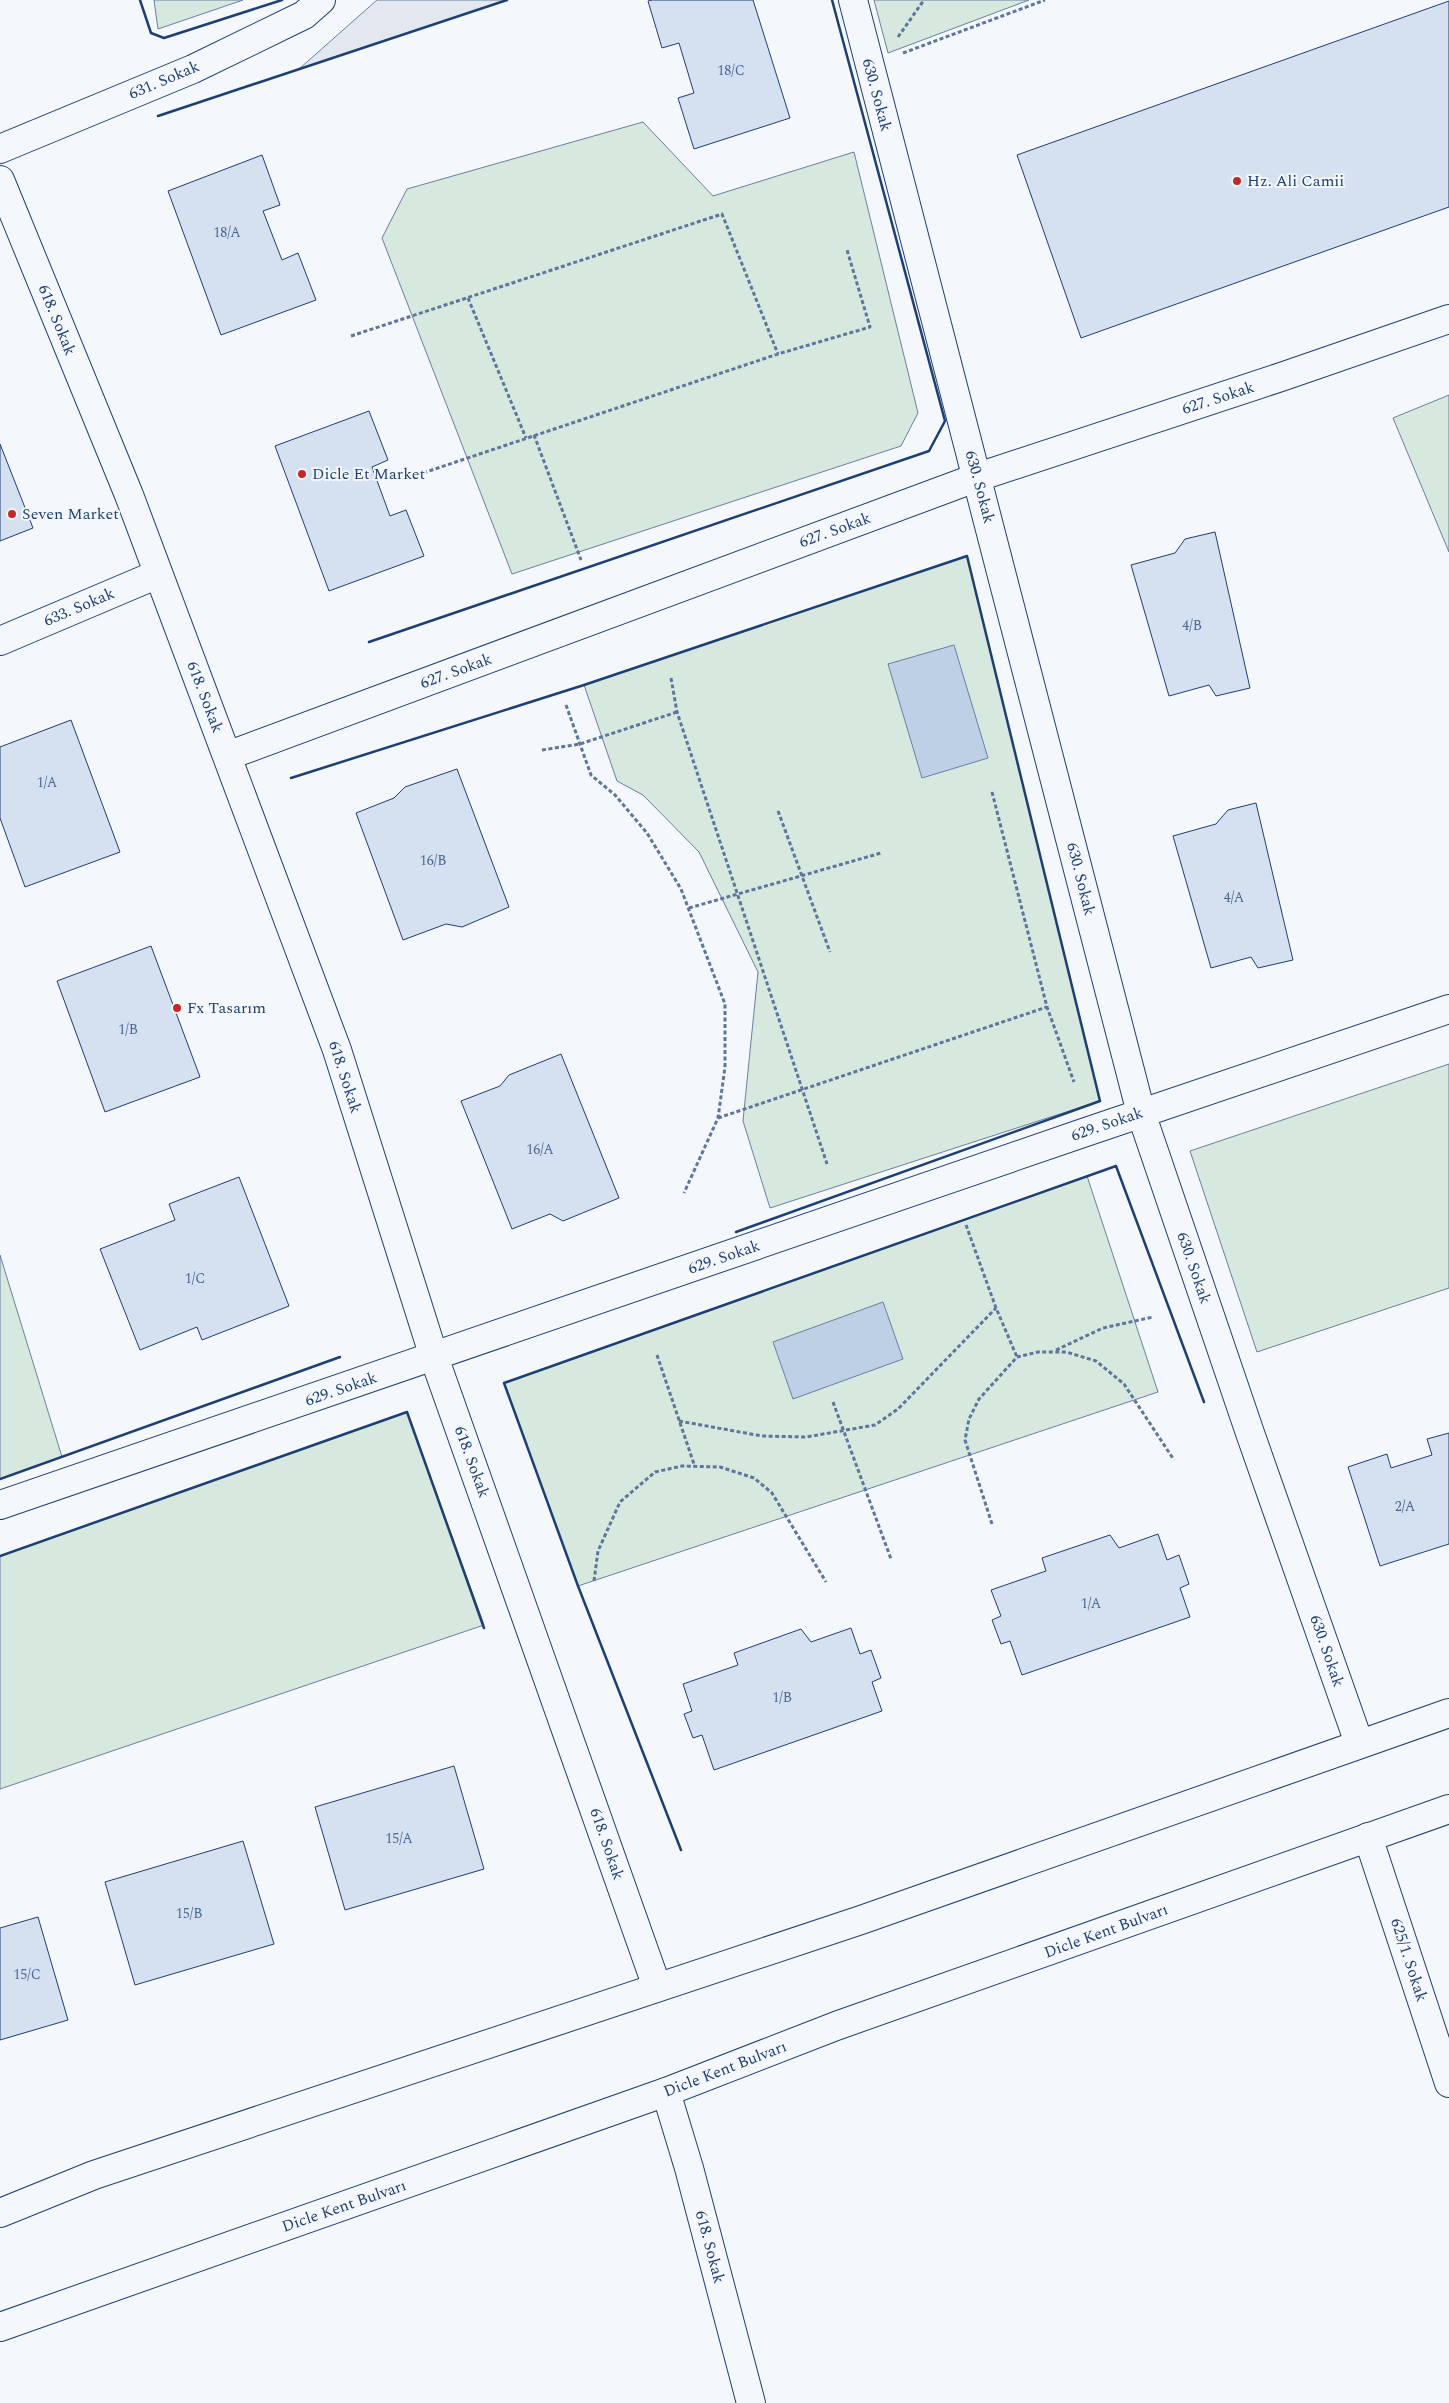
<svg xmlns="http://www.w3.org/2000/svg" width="1449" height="2403" viewBox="0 0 1449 2403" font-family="Spectral,serif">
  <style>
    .green { fill: #d7e8df; stroke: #687fa3 }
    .parking { fill: #e3e8f0; stroke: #687fa3 }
    .water { fill: #bed0e5; stroke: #687fa3 }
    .building { fill: #d5e0f0; stroke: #1d3f73 }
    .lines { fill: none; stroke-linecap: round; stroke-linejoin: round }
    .minor-casing { stroke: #1d3f73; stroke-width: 30 }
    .major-casing { stroke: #1d3f73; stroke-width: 30 }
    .path { stroke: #5e769c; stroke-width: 3; stroke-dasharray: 4 2.5; stroke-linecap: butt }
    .minor { stroke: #f4f7fb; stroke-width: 28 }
    .major { stroke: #f4f7fb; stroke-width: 28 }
    .wall { stroke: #1d3f73; stroke-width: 2.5 }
    .poi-dot { fill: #c62828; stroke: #f4f7fb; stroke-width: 2 }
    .labels { text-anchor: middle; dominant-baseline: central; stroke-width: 4; stroke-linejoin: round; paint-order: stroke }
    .number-label { font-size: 14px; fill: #4b6792 }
    .street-label { font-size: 16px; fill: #1d3f73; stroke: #f4f7fb }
    .poi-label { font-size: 16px; fill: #1d3f73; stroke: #f4f7fb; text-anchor: start }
  </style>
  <rect width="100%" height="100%" fill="#f4f7fb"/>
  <path class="green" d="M154,0H243L158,29Z
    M874,0H1029L888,53Z
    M643,122L713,196L854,152L918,413L901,446L512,574L382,238L407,189Z
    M1449,395V552L1393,418Z
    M967,556L1100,1101L770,1208L743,1121L758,972L699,852L643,795L617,781L584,685Z
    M1449,1064V1288L1257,1352L1190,1151Z
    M1087,1176L1158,1392L578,1586L504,1383Z
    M0,1255L62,1457L0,1479Z
    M407,1412L484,1625L0,1789V1556Z"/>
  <path class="parking" d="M377,0H507L299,69Z"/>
  <path class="water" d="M954,645L988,758L922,778L888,664Z
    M883,1302L903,1359L793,1399L773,1342Z"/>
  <path class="building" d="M652,0H753L790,118L694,149L678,98L694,93L679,43L662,48L648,1Z
    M1449,1V207L1081,338L1017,155Z
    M262,155L280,205L263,211L282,260L298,253L316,300L221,335L168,191Z
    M369,411L388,460L372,467L390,516L406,510L424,556L329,591L275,446Z
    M0,444L33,528L0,541Z
    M1215,532L1250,688L1216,696L1209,685L1169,696L1131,565L1175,553L1185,539Z
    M71,720L120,852L25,887L0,818V747Z
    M457,769L509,907L462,927L446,924L403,940L356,813L394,798L405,787Z
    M1256,803L1293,960L1258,968L1251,957L1211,968L1173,836L1216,824L1228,810Z
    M151,946L200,1077L105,1112L57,981Z
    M561,1054L619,1198L563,1221L550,1214L512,1229L461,1101L500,1086L509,1075Z
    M239,1177L289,1306L202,1340L197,1327L140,1350L100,1249L175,1220L169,1204Z
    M1449,1433V1544L1380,1566L1348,1467L1387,1454L1391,1468L1432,1455L1427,1439Z
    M1158,1534L1167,1560L1179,1555L1189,1584L1180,1588L1190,1617L1022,1675L1010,1641L1001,1644L992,1620L1001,1616L991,1590L1046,1571L1042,1558L1110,1535L1119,1548Z
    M851,1628L860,1654L871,1650L881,1678L872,1682L882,1711L714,1770L702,1735L693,1738L684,1714L692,1711L683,1684L738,1665L734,1653L801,1629L811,1642Z
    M454,1766L484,1869L345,1910L315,1807Z
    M243,1841L274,1944L135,1985L105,1882Z
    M38,1917L68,2020L0,2040V1928Z"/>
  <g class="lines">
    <g class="minor-casing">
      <path id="minor" d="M853,0L1141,1113L1250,1433L1359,1743
        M0,149L193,69L304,15L321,0
        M0,180L129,495L337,1050L434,1357L657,1987
        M0,641L158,574
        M227,756L978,477L1284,376L1449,319
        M0,1505L1083,1133L1449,1009
        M1368,1837L1449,2083
        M666,2092L689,2168L751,2403"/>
    </g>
    <g class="major-casing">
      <path id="major" d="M0,2213L94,2175L861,1920L1449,1713
        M0,2327L666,2092L836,2026L1449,1809"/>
    </g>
    <path class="path" d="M898,37L924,0
      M903,53L1045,0
      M468,298L526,438
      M351,336L722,214L778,354
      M534,435L581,560
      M411,477L778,354L870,327L847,250
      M671,678L677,712L827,1164
      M566,705L591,775L615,795L647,833L681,889L725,1004V1067L718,1118L684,1193
      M542,750L580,744L677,712
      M992,792L1047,1007L1074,1082
      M778,811L830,952
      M689,908L881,853
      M718,1118L1047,1007
      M966,1225L996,1308L1017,1357
      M1056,1350L1103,1328L1153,1317
      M657,1355L695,1467
      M833,1402L891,1559
      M679,1421L762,1436L806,1437L875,1425L898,1409L996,1308
      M992,1524L965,1440L969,1419L979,1399L1017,1357L1038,1352H1066L1096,1361L1124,1384L1174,1460
      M594,1581L598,1551L620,1502L655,1472L682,1466L720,1467L754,1478L772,1493L826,1582"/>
    <use href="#minor" class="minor"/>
    <use href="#major" class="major"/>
    <path class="wall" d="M140,0L151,33L164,38L282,0
      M158,116L507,0
      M369,642L929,451L945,421L832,0
      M291,778L584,685L967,556L1100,1101L736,1232
      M0,1479L340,1357
      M0,1556L407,1412L484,1628
      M681,1850L578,1586L504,1383L1116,1166L1204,1402"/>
  </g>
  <g class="poi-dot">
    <circle cx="1237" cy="181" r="5"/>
    <circle cx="302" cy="474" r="5"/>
    <circle cx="12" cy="514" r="5"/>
    <circle cx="177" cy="1008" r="5"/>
  </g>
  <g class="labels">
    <g class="number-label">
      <text x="731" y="70">18/C</text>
      <text x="227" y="232">18/A</text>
      <text x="1192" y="625">4/B</text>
      <text x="47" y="782">1/A</text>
      <text x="433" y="860">16/B</text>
      <text x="1234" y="897">4/A</text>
      <text x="128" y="1029">1/B</text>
      <text x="540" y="1149">16/A</text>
      <text x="195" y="1278">1/C</text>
      <text x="1405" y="1506">2/A</text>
      <text x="1091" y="1603">1/A</text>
      <text x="782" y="1697">1/B</text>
      <text x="399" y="1838">15/A</text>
      <text x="189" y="1913">15/B</text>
      <text x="27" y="1974">15/C</text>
    </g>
    <g class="street-label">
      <text transform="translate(164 80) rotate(-23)">631. Sokak</text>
      <text transform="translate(877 95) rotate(75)">630. Sokak</text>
      <text transform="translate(57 320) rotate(68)">618. Sokak</text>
      <text transform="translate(1218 398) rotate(-18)">627. Sokak</text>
      <text transform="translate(980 487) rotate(75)">630. Sokak</text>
      <text transform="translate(835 530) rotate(-20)">627. Sokak</text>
      <text transform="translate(79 607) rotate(-23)">633. Sokak</text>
      <text transform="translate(456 671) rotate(-20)">627. Sokak</text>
      <text transform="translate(205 697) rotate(69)">618. Sokak</text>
      <text transform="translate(1081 879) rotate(76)">630. Sokak</text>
      <text transform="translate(345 1077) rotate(72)">618. Sokak</text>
      <text transform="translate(1107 1124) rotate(-19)">629. Sokak</text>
      <text transform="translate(724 1257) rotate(-19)">629. Sokak</text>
      <text transform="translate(1194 1268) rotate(71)">630. Sokak</text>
      <text transform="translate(341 1389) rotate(-19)">629. Sokak</text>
      <text transform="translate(472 1462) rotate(70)">618. Sokak</text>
      <text transform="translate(1327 1651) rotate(71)">630. Sokak</text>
      <text transform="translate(607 1844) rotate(71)">618. Sokak</text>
      <text transform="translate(1106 1931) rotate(-20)">Dicle Kent Bulvarı</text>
      <text transform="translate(1409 1960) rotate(72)">625/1. Sokak</text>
      <text transform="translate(725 2069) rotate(-21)">Dicle Kent Bulvarı</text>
      <text transform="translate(344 2206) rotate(-19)">Dicle Kent Bulvarı</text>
      <text transform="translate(710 2247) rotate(75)">618. Sokak</text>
    </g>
    <g class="poi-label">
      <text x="1247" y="181">Hz. Ali Camii</text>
      <text x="312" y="474">Dicle Et Market</text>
      <text x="22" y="514">Seven Market</text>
      <text x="187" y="1008">Fx Tasarım</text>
    </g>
  </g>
</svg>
